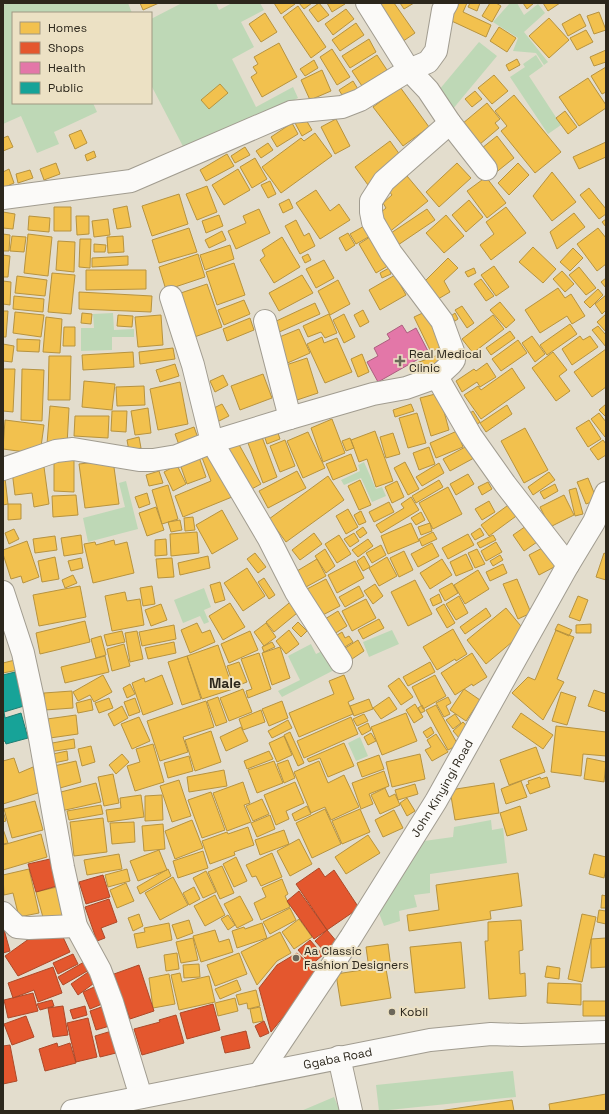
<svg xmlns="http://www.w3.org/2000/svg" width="609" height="1114" viewBox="0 0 609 1114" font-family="'Space Grotesk',sans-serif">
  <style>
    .green { fill: #bed8b6 }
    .homes { fill: #f2c14e; stroke: #b7933f }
    .shops { fill: #e4572e; stroke: #ad4929 }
    .health { fill: #e377a8; stroke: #ac5f7e }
    .public { fill: #17a398; stroke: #1d7e73 }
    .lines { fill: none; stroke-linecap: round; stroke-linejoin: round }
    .minor-casing { stroke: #a19c90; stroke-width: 24 }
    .major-casing { stroke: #a19c90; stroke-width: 24 }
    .minor { stroke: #fbfaf8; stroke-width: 22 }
    .major { stroke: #fbfaf8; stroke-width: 22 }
    .poi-dot { fill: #6c675a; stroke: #ece1c4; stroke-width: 1.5 }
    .labels { text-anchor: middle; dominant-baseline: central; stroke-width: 4; stroke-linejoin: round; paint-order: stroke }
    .poi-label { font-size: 12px; fill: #2c271c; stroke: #ece1c4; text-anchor: start }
    .street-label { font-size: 12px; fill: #2c271c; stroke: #ece1c4 }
    .quarter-label { font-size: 14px; font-weight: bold; fill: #2c271c; stroke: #ece1c4 }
  </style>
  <rect width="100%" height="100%" fill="#e3ddcd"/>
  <path class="green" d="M9,3H128L132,13H13V103H93L97,112L54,132L59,144L37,153L21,116L3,124V5Z
    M182,3H216L219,10L232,3H260L264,10L241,22L254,47L232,59L256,107L293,87L298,98L188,156L151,85V19Z
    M510,3H517L524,15L538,4L545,13L524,32L548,62L544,65L536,53L513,51L518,38L493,22Z
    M479,42L497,56L452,110L434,96Z
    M536,55L543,66L529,76L561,125L548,134L510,77L525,67L523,64Z
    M113,313L114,330L134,329V337H112V350L81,351V328H94L93,314Z
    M364,462L376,489L382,487L386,496L372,502L361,478L344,485L341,480L360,471L358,465Z
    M126,481L138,529L88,542L83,518L125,507L119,483Z
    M204,588L211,607L204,610L209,622L204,624L200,616L183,623L174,600Z
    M392,630L399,644L369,657L363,642Z
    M311,644L316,654L326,649L336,669L282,697L278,691L300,680L288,656Z
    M360,737L368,756L356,761L348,743Z
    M491,820L492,830L503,828L507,863L430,874V893L414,895L417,907L399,911L400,921L384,926L379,913L424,841L453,837L454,827Z
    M513,1071L516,1097L379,1111L376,1085Z
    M334,1097L340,1111H301Z"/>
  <path class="homes" d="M140,3H159L143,10Z
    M274,3H294L295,4L281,14Z
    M299,3H312L304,9Z
    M319,3L329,15L318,22L309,10Z
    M327,3H345V4L332,12Z
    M371,3H394L415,33L399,44Z
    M400,3H414L404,9Z
    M450,3H467L463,12L491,25L486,37L443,17Z
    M470,3H480L477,11L468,7Z
    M490,3H496L501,6L492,22L482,16Z
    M523,3H534L527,9Z
    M543,3H560L548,11Z
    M298,6L326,47L311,58L283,17Z
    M346,9L354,19L333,35L325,24Z
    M599,12L606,30L594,34L587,16Z
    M265,13L277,32L261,42L249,24Z
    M580,14L586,26L568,36L562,24Z
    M549,18L569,40L549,58L529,36Z
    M356,23L364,35L340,51L332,40Z
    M499,27L516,38L507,52L490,41Z
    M586,30L593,42L577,50L570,38Z
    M369,39L376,52L350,68L342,56Z
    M279,43L297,77L262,97L251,77L257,73L253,67L258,64L254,57Z
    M332,49L350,77L337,85L320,57Z
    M606,50V62L594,66L590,57Z
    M377,55L387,70L362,86L352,71Z
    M517,59L520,65L509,71L506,65Z
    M314,60L318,68L305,76L300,69Z
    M606,67V92L602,94L591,76Z
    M322,70L331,91L310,100L301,80Z
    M494,75L508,91L492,104L478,88Z
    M588,78L606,105V108L579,126L559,97Z
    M353,81L361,94L347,103L339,90Z
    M220,84L228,93L209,109L201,100Z
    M400,87L429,127L403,146L373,107Z
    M475,91L482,99L472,107L465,99Z
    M514,95L561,152L535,173L501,131L507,126L495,111Z
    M487,103L500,119L495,123L499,128L473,150L456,129Z
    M565,111L577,127L568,134L556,118Z
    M305,118L312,130L302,136L295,123Z
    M336,119L350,146L335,154L321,127Z
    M292,123L298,134L277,147L271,137Z
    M81,130L87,143L75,149L69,135Z
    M315,133L332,156L281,193L262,167L301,138L304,141Z
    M8,136L13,147L3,151V138Z
    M497,136L514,158L494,174L477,152Z
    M390,141L403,159L368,185L355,167Z
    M606,142V157L579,169L573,157Z
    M268,143L273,150L261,158L256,151Z
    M245,147L250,155L235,163L231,156Z
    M94,151L96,157L87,161L85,155Z
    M227,154L234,166L206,181L200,170Z
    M255,158L267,179L252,188L240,167Z
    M56,163L60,174L44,180L40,169Z
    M457,163L471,178L439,207L426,192Z
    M518,163L529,175L509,195L498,183Z
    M9,169L14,183L3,188V172Z
    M238,169L250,190L224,205L212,185Z
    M30,170L33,178L18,183L16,174Z
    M552,172L576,202L552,221L533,196Z
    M407,176L428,201L388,233L380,224L385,220L380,213L386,208L383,203L392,195L389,191Z
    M486,177L506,203L487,218L467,191Z
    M270,181L276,194L268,198L261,185Z
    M207,186L217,212L197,220L186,194Z
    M589,188L606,209V214L599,219L580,195Z
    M316,190L330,211L339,204L350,220L320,239L296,203Z
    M179,194L188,224L152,236L142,206Z
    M289,199L293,208L283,213L279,204Z
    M469,200L483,217L466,232L452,215Z
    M127,206L131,227L117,229L113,209Z
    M54,207H71V231H54Z
    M506,207L526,233L491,260L480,245L494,234L486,222Z
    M259,209L270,233L236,249L228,231L246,223L243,216Z
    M427,209L435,220L398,245L391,233Z
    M3,212L15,214L13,229L3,228Z
    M574,213L585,227L557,249L550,232Z
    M219,215L223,226L206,233L202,221Z
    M446,215L464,236L444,253L426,233Z
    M29,216L50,218L49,232L28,230Z
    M76,216H89V234L77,235Z
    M108,219L110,235L94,237L92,221Z
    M606,219V227L602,222Z
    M296,220L304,236L309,233L315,246L300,254L285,226Z
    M366,225L372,235L356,244L350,234Z
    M189,228L197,252L159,263L152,240Z
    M598,228L606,238V264L597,271L577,244Z
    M222,231L226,240L209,248L205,240Z
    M348,233L355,245L346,251L339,238Z
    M3,234L10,235L9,251H3Z
    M28,234L52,237L48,276L24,273Z
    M373,235L391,264L376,273L359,244Z
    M12,236L26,237L24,252L10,251Z
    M123,236L124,252L108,253L107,237Z
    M282,237L300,267L274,283L260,260L265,256L262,250Z
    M80,239H91L90,268L79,267Z
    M58,241L75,242L74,272L56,270Z
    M94,244L106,245L105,252H94Z
    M230,245L234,259L205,270L200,255Z
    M533,247L556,269L543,283L519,262Z
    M573,248L583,258L570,271L560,262Z
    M198,254L205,277L166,290L159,267Z
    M308,254L311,260L305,263L302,257Z
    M3,255L10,256L8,277H3Z
    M128,256V265L92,267V258Z
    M448,258L458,268L444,281L450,292L433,302L423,283Z
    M324,260L334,278L316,288L306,269Z
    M234,263L245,295L217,305L206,272Z
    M494,266L509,287L496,296L481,275Z
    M579,267L596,288L586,295L569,275Z
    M389,268L391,274L382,278L380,273Z
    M474,268L476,273L468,277L465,272Z
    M86,270H146V289L86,290Z
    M562,271L574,284L565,292L553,279Z
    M52,273L75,275L71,314L48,312Z
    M302,275L313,293L279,311L269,293Z
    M395,275L406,295L380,310L369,290Z
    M17,276L47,280L45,296L15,293Z
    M606,278V288L601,282Z
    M481,279L494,296L486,301L474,284Z
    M338,280L350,304L330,315L318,291Z
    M3,281L11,282L10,305L3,304Z
    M207,284L222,327L189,339L175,295Z
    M558,288L565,298L571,294L585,316L572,324L567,316L540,333L525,310Z
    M598,289L603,295L590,308L584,302Z
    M79,292L152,296L151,312L79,309Z
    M606,295V310L602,314L595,304Z
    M14,296L44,299L43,312L13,309Z
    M244,300L250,314L224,325L218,310Z
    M500,302L515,320L506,328L490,310Z
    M315,303L320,314L277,333L272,323Z
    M462,306L474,323L467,328L455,310Z
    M363,310L369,322L360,327L354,315Z
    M3,311H8L6,337H3Z
    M427,311L444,345L431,352L414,317Z
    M15,312L44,315L41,337L13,333Z
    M82,313L92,314L91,324L81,323Z
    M455,313L458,319L455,321L451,316Z
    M329,314L337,333L325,338L321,332L308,337L303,326Z
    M344,314L355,337L344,343L333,320Z
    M606,314V332L597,322Z
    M118,315L133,316L132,327L117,326Z
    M161,315L163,345L138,347L135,317Z
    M493,315L504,329L473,353L462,339Z
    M46,317L62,319L60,353L43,352Z
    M250,318L254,330L227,341L223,329Z
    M570,324L577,334L547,355L540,345Z
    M598,326L606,335V347L592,330Z
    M64,327H75V346H63Z
    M299,329L310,353L283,365L272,340Z
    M510,331L515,338L491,355L486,348Z
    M532,336L545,354L535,362L522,343Z
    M580,336L583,340L590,336L598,347L572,365L562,349Z
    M322,337L324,343L337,338L352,372L325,383L307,344Z
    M17,339L40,340L39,352L17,351Z
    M518,340L527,353L501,371L492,359Z
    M3,344L14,346L12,362L3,361Z
    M173,348L175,359L140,364L139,352Z
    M606,349V387L592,397L574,372Z
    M133,352L134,367L83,370L82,355Z
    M553,352L567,370L559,376L570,391L556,401L532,368Z
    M362,354L369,372L358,377L351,359Z
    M438,355L442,365L415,375L411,365Z
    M49,356H71L70,400H48Z
    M307,358L318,393L291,402L280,367Z
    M487,363L496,377L480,387L477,382L462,392L456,381L474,369L476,371Z
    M175,364L179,376L160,382L156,370Z
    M512,368L525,388L481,419L464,395L478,386L481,390Z
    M3,369H15L13,412L3,411Z
    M22,369L44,370L42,421L21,420Z
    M263,374L272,398L240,410L231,386Z
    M223,375L228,385L215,392L210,381Z
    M84,381L115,384L112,410L82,407Z
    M180,382L188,424L158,430L150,389Z
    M144,386L145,405L117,406L116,387Z
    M439,393L449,430L431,436L420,398Z
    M222,404L229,416L217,422L210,410Z
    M411,404L414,411L395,417L393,410Z
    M606,404V417L599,410Z
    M507,405L512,414L486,432L480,423Z
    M50,406L69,408L67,445L47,444Z
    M148,408L151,433L135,435L131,411Z
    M112,411H127L126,432L111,431Z
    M473,411L480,422L475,426L467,415Z
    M417,413L426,443L408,448L399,418Z
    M599,413L606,422V436L605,437L591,419Z
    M75,416H109L108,438L74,436Z
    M332,419L345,453L323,462L311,428Z
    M5,420L44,425L40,454L3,449Z
    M589,420L601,439L588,447L576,428Z
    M194,427L198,438L179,445L175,434Z
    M525,428L548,470L524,483L501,441Z
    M277,430L280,439L267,444L264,435Z
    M375,431L393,481L376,487L367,459L359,462L351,440Z
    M457,431L463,447L436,458L430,443Z
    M308,432L325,468L303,478L287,441Z
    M393,433L400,454L386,458L380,437Z
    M139,437L141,448L129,451L127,440Z
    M262,437L277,477L263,483L248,443Z
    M350,438L354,448L346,451L342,441Z
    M285,440L295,466L280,472L270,446Z
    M603,440L606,444V455L598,460L590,449Z
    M237,441L261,484L248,491L224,448Z
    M467,446L474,458L450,471L443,459Z
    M429,447L435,464L419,470L413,453Z
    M213,451L232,497L183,517L175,496L211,481L201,455Z
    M351,454L357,470L333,480L326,464Z
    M199,457L206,477L187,484L180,464Z
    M54,458H74V492L54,491Z
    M113,460L119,504L85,508L79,464Z
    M405,462L419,489L408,495L394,468Z
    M439,463L444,473L422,486L416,477Z
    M177,465L186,484L173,491L164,472Z
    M44,467L49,504L34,507L32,493L15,495L12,471Z
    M159,471L163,483L149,486L146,475Z
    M297,471L306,488L268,508L259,491Z
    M549,472L555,480L533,495L528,487Z
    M468,474L474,484L456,495L450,484Z
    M328,476L344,500L286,542L269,519Z
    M3,478H5L8,504L3,505Z
    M588,478L597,500L586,504L577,482Z
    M360,480L371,505L359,510L348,486Z
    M439,480L443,487L416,503L412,496Z
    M397,481L404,497L392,503L385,487Z
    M488,482L492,489L482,495L478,487Z
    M555,484L558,491L544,499L540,492Z
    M168,485L178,519L162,524L152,490Z
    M448,487L462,514L433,529L419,503Z
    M576,488L583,514L575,516L569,490Z
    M147,493L150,504L139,508L135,497Z
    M76,495L78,515L53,517L52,496Z
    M564,495L574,515L550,527L540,507Z
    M411,497L419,510L381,533L376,525L404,508L401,504Z
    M489,501L495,512L482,520L475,509Z
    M389,502L394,512L374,522L369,512Z
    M511,503L519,514L489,536L481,525Z
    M8,504H21V519L8,520Z
    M156,507L164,530L147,536L139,513Z
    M348,509L358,527L346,534L336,516Z
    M222,510L238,539L212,554L196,525Z
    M361,511L366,522L359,525L354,515Z
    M421,512L425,520L416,525L411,518Z
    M193,517L195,530L185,531L184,518Z
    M180,520L182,530L171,532L168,522Z
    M411,523L419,541L388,554L381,536Z
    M430,523L432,531L421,535L418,527Z
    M529,524L540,540L524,551L513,535Z
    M363,527L367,533L360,538L356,532Z
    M480,528L484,535L475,540L471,534Z
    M14,529L19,539L9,544L5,533Z
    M197,532L199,553L171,556L170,534Z
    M433,532L437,539L422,546L419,539Z
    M314,533L322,544L300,560L292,550Z
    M354,533L359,541L350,547L344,539Z
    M468,534L474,545L448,559L442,548Z
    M81,535L83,553L64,556L61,538Z
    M339,535L351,554L337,563L325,544Z
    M493,535L496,540L480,548L477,543Z
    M55,536L57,550L35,553L33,539Z
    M166,539L167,555L155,556V540Z
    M368,539L373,546L358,557L352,550Z
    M114,540L115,545L127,542L134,573L93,583L84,544L95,542L96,545Z
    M27,541L39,577L23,583L21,576L11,579L3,554V550Z
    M496,542L502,552L486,561L481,551Z
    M432,543L439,556L418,567L411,554Z
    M381,545L386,555L372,563L366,553Z
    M546,546L556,566L539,575L529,555Z
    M325,549L335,566L326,573L315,556Z
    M477,549L485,564L475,568L468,553Z
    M404,551L413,570L399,577L390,558Z
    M255,553L266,567L258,573L247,559Z
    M604,553L606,554V580L596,577Z
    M466,554L473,569L456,576L450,562Z
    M500,555L503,560L493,566L490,561Z
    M208,556L210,568L180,575L178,563Z
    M364,556L370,567L363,571L357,561Z
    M55,557L59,579L42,582L38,561Z
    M387,557L397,576L379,586L369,568Z
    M81,558L83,568L71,571L68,561Z
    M172,558L174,577L158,578L156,559Z
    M317,559L326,576L306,587L297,571Z
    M442,559L452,575L430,589L420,573Z
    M355,561L364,578L337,593L328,575Z
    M503,564L507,573L490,581L486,572Z
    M247,568L265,596L243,611L224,583Z
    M478,570L489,589L465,604L454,585Z
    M73,575L77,583L65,588L62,580Z
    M264,578L275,595L269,599L258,582Z
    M326,579L340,606L321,616L307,589Z
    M517,579L531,613L518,619L503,584Z
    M415,580L432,614L408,626L391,592Z
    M220,582L225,600L215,603L210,585Z
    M452,583L458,593L445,601L439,590Z
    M375,584L383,596L373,604L364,591Z
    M80,586L86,617L39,626L33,595Z
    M152,586L155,604L143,606L140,588Z
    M359,586L364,596L345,607L339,597Z
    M125,592L127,601L140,599L144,625L112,631L105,596Z
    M439,594L442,602L433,606L430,599Z
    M459,596L468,613L456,620L446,604Z
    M578,596L588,600L580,621L569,617Z
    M294,599L302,609L274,632L266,622Z
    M366,599L376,618L352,631L342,611Z
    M230,603L245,627L223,640L209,616Z
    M161,604L167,620L151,626L145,610Z
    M444,604L455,623L447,628L436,609Z
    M486,608L491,616L465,634L460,627Z
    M506,608L525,631L486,664L467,640Z
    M338,611L347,626L334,634L325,619Z
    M379,619L384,628L363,639L358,630Z
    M85,621L90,642L40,654L36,633Z
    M298,622L307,631L301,637L292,628Z
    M197,623L202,633L210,630L215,642L190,653L181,630Z
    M266,623L276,637L264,646L254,632Z
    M558,624L572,630L569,636L555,630Z
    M591,624V633H576V625Z
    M174,625L176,639L142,646L139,632Z
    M453,629L467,654L456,661L455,659L437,670L423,647Z
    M289,630L299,644L286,654L276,641Z
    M556,630L574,637L557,679L564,682L543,720L512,693L528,677L535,680Z
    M122,631L125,642L107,646L104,635Z
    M137,631L143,659L130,662L125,633Z
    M250,631L258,650L229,663L221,644Z
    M342,632L345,638L349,636L353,642L338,651L334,637Z
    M101,636L106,655L96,658L91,639Z
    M358,640L364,651L346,663L339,652Z
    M174,642L176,653L148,659L145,648Z
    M272,642L275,647L264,652L262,647Z
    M124,644L130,666L112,671L107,649Z
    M218,645L233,689L202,699L187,656Z
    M280,647L290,678L272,685L262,653Z
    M259,653L271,689L248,698L246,691L252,689L241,659Z
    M472,653L487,677L473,686L472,684L455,695L441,673Z
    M105,656L109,672L65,683L61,667Z
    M187,656L201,699L182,705L168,662Z
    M15,660L18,670L3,673V663Z
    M239,662L247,682L234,687L227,666Z
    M430,662L435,672L408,686L403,677Z
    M103,675L112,692L94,702L90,695L78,701L73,692Z
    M162,675L173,704L143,715L132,683L144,678L145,682Z
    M344,675L354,699L348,702L353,714L299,737L289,713L334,694L329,681Z
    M435,675L446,696L423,709L412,687Z
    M399,678L413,697L401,705L388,686Z
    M130,684L135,694L127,698L123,688Z
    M243,689L252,712L229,721L220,698Z
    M464,689L480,700L466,721L450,710Z
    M594,690L606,694V712L588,706Z
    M72,691L73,708L45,710L44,693Z
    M561,692L576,697L567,725L552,721Z
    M218,697L227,722L216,726L207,701Z
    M389,697L397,709L381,719L373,708Z
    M448,697L451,703L446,706L450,714L444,717L436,703Z
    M109,698L113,708L99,713L95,703Z
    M135,698L140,712L129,716L124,702Z
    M91,699L93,710L78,713L76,703Z
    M369,699L373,709L354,716L350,706Z
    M206,701L214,727L183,737L188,752L160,761L147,721Z
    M282,701L288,718L269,726L262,709Z
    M415,704L423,717L414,723L406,710Z
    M422,705L425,711L421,713L418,708Z
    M436,705L458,745L448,750L426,710Z
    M122,706L128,718L114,726L108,714Z
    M261,710L265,722L243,730L239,719Z
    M406,713L417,741L382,755L371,727Z
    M521,713L553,735L543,749L512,727Z
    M364,714L368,721L357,726L353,719Z
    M455,714L461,723L453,729L446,720Z
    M76,715L78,734L50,738L47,719Z
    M139,717L150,741L132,749L121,724Z
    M351,717L358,734L304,758L297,741Z
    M288,720L292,728L272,738L268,731Z
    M463,722L470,730L460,739L453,731Z
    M368,723L371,730L362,735L358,728Z
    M556,726L606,732V756L583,754L581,776L551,772Z
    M241,727L248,741L226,751L220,737Z
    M431,727L434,733L427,738L423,732Z
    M211,731L221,762L195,771L185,740Z
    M290,732L304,763L298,766L284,735Z
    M371,733L376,741L368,745L364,737Z
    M436,734L448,752L432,761L425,750L431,747L427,740Z
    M284,736L292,755L277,762L269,743Z
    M74,739L75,748L48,752L47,744Z
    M344,743L354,766L328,777L320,758L309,762L307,759Z
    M153,744L164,782L135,791L127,766L140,762L136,749Z
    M91,746L95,762L82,766L78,749Z
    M536,747L545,772L509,785L500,760Z
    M67,751L68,760L49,764L48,755Z
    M269,751L273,759L247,769L244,761Z
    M122,754L129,762L116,774L109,765Z
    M420,754L425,779L392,787L386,762Z
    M379,755L384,769L362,777L357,763Z
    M189,756L193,771L168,778L164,763Z
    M14,758L19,773L33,767L41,792L3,804V761Z
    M587,758L606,762L604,782L584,779Z
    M288,760L295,778L284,783L277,764Z
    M76,761L81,782L60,788L54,766Z
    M274,761L283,783L257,793L248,770Z
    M319,761L328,783L344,775L359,807L331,820L325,807L311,813L294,772Z
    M224,770L227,786L189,792L187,777Z
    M384,771L389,786L369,794L373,804L361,809L352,783Z
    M113,774L119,803L104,806L98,777Z
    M540,777L541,779L547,777L550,787L530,794L526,785L529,784L528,781Z
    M179,780L191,816L172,822L160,786Z
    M521,781L527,797L506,804L501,789Z
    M243,782L250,803L244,805L251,822L227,831L213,793Z
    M295,782L304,803L286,811L289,819L276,825L264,795Z
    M96,783L101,802L61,811L57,793Z
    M494,783L499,813L455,820L450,790Z
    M415,784L418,794L398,800L395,790Z
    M385,788L389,797L395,794L400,805L380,814L371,795Z
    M211,792L225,830L202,838L188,800Z
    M141,795L144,817L108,822L106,810L121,808L120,798Z
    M162,795L163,820L145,821V796Z
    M407,798L415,811L407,816L400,803Z
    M262,799L269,814L253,821L246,806Z
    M35,801L43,830L12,838L4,809Z
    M101,805L103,814L69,820L67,811Z
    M307,806L311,814L295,821L292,814Z
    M520,806L527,830L507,836L500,813Z
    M325,809L341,844L312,858L296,823Z
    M360,809L370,832L342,844L332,821Z
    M394,810L403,828L383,837L375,820Z
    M3,811L6,821L3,822Z
    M270,815L275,829L257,837L251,823Z
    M103,818L107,852L74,856L70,822Z
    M192,820L203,848L175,859L165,831Z
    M134,822L135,842L112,844L110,823Z
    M163,824L165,849L144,851L142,826Z
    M248,827L254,845L234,852L235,855L210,864L202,841L227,832L228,834Z
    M3,829L8,843L3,844Z
    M284,830L289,844L260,855L255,840Z
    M41,834L47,857L3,870V845Z
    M368,835L380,853L346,874L335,857Z
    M299,839L312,864L290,876L277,851Z
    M159,850L167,870L138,881L130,861Z
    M203,851L208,868L178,878L173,861Z
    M272,853L282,877L261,886L256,876L252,877L246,865Z
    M119,854L122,869L87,875L84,860Z
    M594,854L606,857V868L604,878L589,874Z
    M236,857L247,881L234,887L223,864Z
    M222,866L234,893L220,899L208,872Z
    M29,869L39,913L19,917L13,893L4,895L3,875Z
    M127,869L130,881L108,887L105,875Z
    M168,869L171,876L140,894L137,887Z
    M206,871L216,892L203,898L193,878Z
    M518,873L522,906L490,911L491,919L409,931L407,915L439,910L436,885Z
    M173,877L188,905L160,920L145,893Z
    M282,879L288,894L285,896L290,907L261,920L254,903L266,897L262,888Z
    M126,883L134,901L117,908L110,890Z
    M57,887L64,916L44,921L36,892Z
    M194,887L200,899L189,905L183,893Z
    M215,895L225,915L205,926L194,906Z
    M602,895L606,896V908H601Z
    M240,896L253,920L237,928L224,904Z
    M290,908L296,920L270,934L263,922Z
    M599,910L606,911V924L597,922Z
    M139,914L143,926L133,931L128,918Z
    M582,914L596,917L582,982L568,979Z
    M228,915L235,925L228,930L221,919Z
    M299,919L312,937L294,949L282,932Z
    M189,920L193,933L177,939L172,925Z
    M521,920L523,950L519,951L520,974L525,973L526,996L489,999L485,941H488V922Z
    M169,923L172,940L137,948L134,934L145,932L144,928Z
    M262,923L267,938L237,948L232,931L244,927L245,929Z
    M215,930L219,942L229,939L233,952L201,962L193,936Z
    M280,932L291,953L277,961L257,985L241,952Z
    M193,938L198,960L181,963L176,942Z
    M606,938V967L591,968V939Z
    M461,942L465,988L415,993L410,947Z
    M388,944L391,968L386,969L391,998L341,1006L336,974L369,969L366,947Z
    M177,953L179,969L166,971L164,955Z
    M239,953L247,974L215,986L207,965Z
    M199,964L200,977L184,978L183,965Z
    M547,966L560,968L559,979L545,977Z
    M180,973L182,982L209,976L215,1002L179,1010L171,975Z
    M169,974L175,1004L153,1008L149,978Z
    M237,980L241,990L220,999L215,989Z
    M548,983L581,984V1005L547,1003Z
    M256,990L260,1006L248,1009L247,1003L239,1005L236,995Z
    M235,998L238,1011L218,1016L215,1003Z
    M583,1001H606V1016H583Z
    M260,1007L263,1021L253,1023L250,1009Z
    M606,1094V1111H550L549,1104Z
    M512,1100L514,1111H439Z"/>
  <path class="shops" d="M50,859L57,886L36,892L28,864Z
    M319,868L325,877L334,870L359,908L327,930L296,884Z
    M103,875L110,897L86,904L79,882Z
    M299,891L327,930L314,939L287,901Z
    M109,899L117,922L101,928L105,938L97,941L85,907Z
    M3,926L10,951L3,953Z
    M327,930L337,942L325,952L315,941Z
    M62,935L70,952L18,976L5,956L33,936Z
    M310,940L323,955L311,965L298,950Z
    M297,953L319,973L271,1032L259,988L277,965Z
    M73,954L78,964L58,974L53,963Z
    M84,962L89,970L63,985L58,977Z
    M139,965L154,1011L130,1019L114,974Z
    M53,967L62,993L38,1002L34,990L13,998L8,983Z
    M94,968L101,978L78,995L71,984Z
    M101,984L107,1002L90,1009L83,992Z
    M33,993L38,1011L8,1018L4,1000Z
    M52,1000L54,1006L40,1010L37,1004Z
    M213,1004L220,1030L187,1039L180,1013Z
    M107,1005L113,1025L96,1030L90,1011Z
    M63,1006L68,1035L53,1037L48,1008Z
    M85,1006L87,1015L73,1019L70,1010Z
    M176,1015L184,1043L142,1055L134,1029L160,1022L159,1020Z
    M26,1016L34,1037L12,1045L4,1024Z
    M88,1018L97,1057L76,1062L67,1023Z
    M264,1021L269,1033L260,1037L255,1026Z
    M115,1030L120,1052L100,1057L95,1036Z
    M246,1031L250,1048L225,1053L221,1037Z
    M57,1043L58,1047L70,1043L76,1063L45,1071L39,1049Z
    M10,1045L17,1081L3,1084V1046Z"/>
  <path class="health" d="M402,325L407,333L416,328L429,353L378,382L367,362L378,356L374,348L390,339L387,334Z"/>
  <path class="public" d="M15,672L24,706L4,712L5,718L21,713L28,738L6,744L5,741L3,742V675Z"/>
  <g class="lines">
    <g class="minor-casing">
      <g id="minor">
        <path d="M367,3L409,70L428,90L450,123L486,169"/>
        <path d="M3,198L131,181L291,112L342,107L360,100L409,70L428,62L436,51L443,10L447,3"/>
        <path d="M171,297L193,365L212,442L269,539L296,592L341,662"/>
        <path d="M265,321L290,418"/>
        <path d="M437,377L471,436L505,484L568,565"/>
        <path d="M3,469L56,451L73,449L139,460H153L177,456L212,442L290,418L373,394L406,388L437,377L451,364L454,360V354L442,321L391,253L373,222L371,212V201L384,181L450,123"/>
        <path d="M3,592L23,653L33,699L63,867L76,926L100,970L112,1002L141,1097"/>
        <path d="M3,913L17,927L29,928L76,926"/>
        <path d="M339,1057L351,1111"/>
        <path id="s1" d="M260,1073L351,937L436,801L568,565L594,522L606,493"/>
      </g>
    </g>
    <g class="major-casing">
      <g id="major">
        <path id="s2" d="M72,1111L430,1040L491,1034L521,1035L606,1032"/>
      </g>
    </g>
    <use href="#minor" class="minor"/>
    <use href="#major" class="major"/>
  </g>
  <g class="poi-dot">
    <path d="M398 355h4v4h4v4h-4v4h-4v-4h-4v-4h4z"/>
    <circle cx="296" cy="958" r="4"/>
    <circle cx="392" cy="1012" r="4"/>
  </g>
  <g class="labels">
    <g class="poi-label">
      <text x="409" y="354">Real Medical<tspan x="409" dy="14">Clinic</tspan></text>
      <text x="304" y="951">Aa Classic<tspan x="304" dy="14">Fashion Designers</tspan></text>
      <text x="400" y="1012">Kobil</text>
    </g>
    <g class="street-label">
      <text stroke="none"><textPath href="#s1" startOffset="338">John Kinyingi Road</textPath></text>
      <text stroke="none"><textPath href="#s2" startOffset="271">Ggaba Road</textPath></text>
    </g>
    <g class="quarter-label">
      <text x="225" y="683">Male</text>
    </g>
  </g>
  <rect width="609" height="1114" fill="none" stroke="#2c271c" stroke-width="8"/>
  <rect x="12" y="12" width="140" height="92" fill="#ece1c4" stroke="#9f9781"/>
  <rect x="20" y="22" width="20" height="12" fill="#f2c14e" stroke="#9f9781"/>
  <text x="48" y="32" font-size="12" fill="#2c271c">Homes</text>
  <rect x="20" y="42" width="20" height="12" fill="#e4572e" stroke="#9f9781"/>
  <text x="48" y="52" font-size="12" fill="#2c271c">Shops</text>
  <rect x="20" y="62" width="20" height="12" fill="#e377a8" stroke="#9f9781"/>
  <text x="48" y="72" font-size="12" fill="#2c271c">Health</text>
  <rect x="20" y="82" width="20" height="12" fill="#17a398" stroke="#9f9781"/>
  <text x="48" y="92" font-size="12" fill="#2c271c">Public</text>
</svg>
